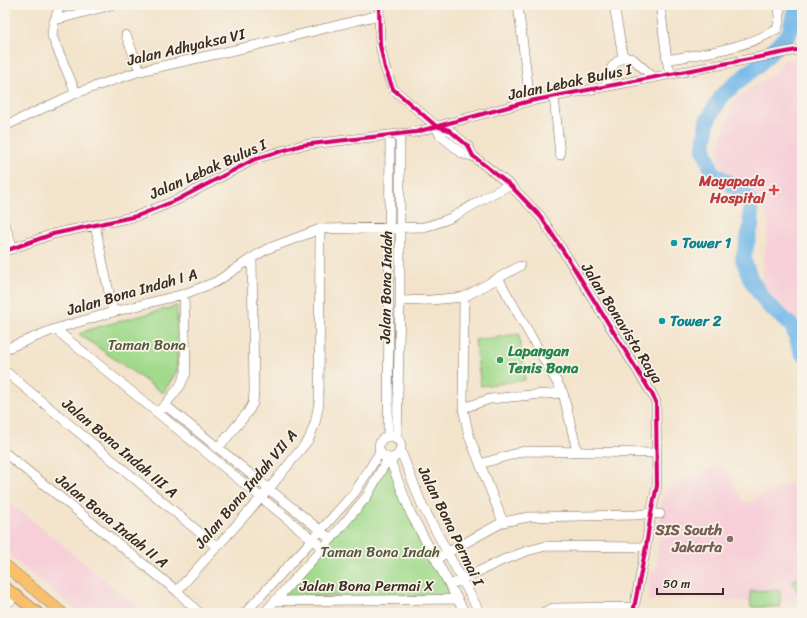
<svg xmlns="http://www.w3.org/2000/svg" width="807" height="618" viewBox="0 0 807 618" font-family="Sriracha,sans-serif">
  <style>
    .built { fill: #f6cfd8 }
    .green { fill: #a1da8d; stroke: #6e8256 }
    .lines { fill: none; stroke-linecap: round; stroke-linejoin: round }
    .river { stroke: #72b7e8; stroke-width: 16 }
    .minor-casing { stroke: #7b6b5b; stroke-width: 10 }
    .major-casing { stroke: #7b6b5b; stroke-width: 12 }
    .minor { stroke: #fff; stroke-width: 9 }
    .major { stroke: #f8bf6c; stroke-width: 11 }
    .cycleway-casing { stroke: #f7f3e8; stroke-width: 6 }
    .cycleway { stroke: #d6006c; stroke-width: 4 }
    .health-dot { fill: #e0444e; stroke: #f7f3e8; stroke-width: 1.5 }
    .culture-dot { fill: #0f9aa8; stroke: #f7f3e8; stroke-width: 1.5 }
    .leisure-dot { fill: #2e9e5b; stroke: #f7f3e8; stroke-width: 1.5 }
    .education-dot { fill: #8d6e63; stroke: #f7f3e8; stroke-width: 1.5 }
    .labels { text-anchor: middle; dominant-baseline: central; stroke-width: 3.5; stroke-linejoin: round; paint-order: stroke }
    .street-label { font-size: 15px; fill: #3b2a1e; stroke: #f7f3e8 }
    .health-label { font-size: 15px; font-weight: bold; fill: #be3a42; stroke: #f7f3e8; text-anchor: end }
    .culture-label { font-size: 15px; font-weight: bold; fill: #0d838f; stroke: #f7f3e8; text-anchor: start }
    .park-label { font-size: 15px; fill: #54563a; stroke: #f7f3e8 }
    .leisure-label { font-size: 15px; font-weight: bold; fill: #27864d; stroke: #f7f3e8; text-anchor: start }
    .education-label { font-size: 15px; font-weight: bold; fill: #785e54; stroke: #f7f3e8; text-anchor: end }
  </style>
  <rect width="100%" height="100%" fill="#f7f3e8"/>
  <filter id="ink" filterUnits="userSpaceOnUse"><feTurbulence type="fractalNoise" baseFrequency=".025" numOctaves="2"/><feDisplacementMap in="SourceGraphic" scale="8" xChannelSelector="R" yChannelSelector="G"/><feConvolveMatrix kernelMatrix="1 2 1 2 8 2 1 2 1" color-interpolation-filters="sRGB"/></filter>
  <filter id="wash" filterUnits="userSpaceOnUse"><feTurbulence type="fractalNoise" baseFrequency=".012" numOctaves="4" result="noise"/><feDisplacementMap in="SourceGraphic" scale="16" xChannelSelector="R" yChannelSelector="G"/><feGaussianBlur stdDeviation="0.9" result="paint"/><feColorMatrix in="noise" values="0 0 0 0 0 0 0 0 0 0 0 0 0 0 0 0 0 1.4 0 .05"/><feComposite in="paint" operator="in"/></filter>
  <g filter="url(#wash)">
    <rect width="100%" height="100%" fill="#f3e3cb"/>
    <path class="built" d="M802,57V331L795,323L772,303L766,293L762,276L769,224L763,209L753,196L725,174L719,162V146L733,104L746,91L781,69L782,61Z
      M717,466L724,468L744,502H748L786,484L789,483L792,485L802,503V605L794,602L649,600V578L657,565L660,514L664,491L671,486Z
      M5,498L145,613H80L5,552Z"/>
    <path class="green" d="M177,306V371L163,393L79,334L91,329Z
      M519,334L525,380L481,386L475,340Z
      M388,463L453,596L283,597Z
      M802,576V600L792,581Z
      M780,590V607H751L750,591Z"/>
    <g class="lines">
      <path class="river" d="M796,5L789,34L757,66L723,94L707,121L704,149L713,173L742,192L750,202L751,226L743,259L751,280L767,304L792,326L802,353"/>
    </g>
  </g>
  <g filter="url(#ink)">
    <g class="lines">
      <g class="minor-casing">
        <path id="minor" d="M60,5L53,25L52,36L76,93
          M379,5L380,45L385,68L393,89L436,126L449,130L468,146L473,156L510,185L541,217L569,260L652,394L656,402L657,486L651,513L646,547L633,613
          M518,5L530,101
          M660,5L667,60L670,74
          M55,20L111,5
          M126,35L140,71
          M623,57L633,59L653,77
          M667,60C703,53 745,49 777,29L780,18L779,5
          M606,86C609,71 610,66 623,57L614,5
          M554,96L560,155
          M5,126L76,93L140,71L257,45L379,15
          M436,126L440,135L463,154L473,156
          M5,225L13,249
          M95,225L113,312
          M5,251L53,234L137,216L177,200L255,159L302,145L416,132L530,101L802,49
          M498,278L563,393L577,451
          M464,297L463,408L469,436L503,522
          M400,301L431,300L464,297L520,266
          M55,329L323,548
          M5,349L55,329L113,312L184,294L216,282L252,258L267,249L320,229L424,227C435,224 446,221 456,215C474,205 491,193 510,185
          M5,371L217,547
          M165,405L180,386L186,373L184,294
          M463,408L490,399L532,395L563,393
          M158,412L165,405L331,539
          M379 447a11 11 0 1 1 22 0a11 11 0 1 1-22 0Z
          M388,437L390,136
          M397,440L400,301V134
          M218,448L248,412L253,403L254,391L252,258
          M400,449L422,505L480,613
          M5,453L177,591L199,613
          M391,458L392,465L411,514L465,613
          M480,464L524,451L657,453
          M436,559L503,522L528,517L637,515L651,513L660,514
          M450,585L503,560L527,551L546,546L646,547
          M177,591L269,489L309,439L315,423L319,403L320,229
          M275,601L458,599
          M5,605L16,596
          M245,613L313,539L355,492L380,452
          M264,613L331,539L367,496L388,458
          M542,613L553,608L633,607"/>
      </g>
      <g class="major-casing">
        <path id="major" d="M5,565L62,613
          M5,587L38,613"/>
      </g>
      <use href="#minor" class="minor"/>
      <use href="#major" class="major"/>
      <g class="cycleway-casing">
        <path id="cycleway" d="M379,5L380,45L385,68L393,89L436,126L449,130L468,146L473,156L510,185L541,217L569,260L652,394L656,402L657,486L651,513L646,547L633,613
          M5,251L53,234L137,216L177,200L255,159L302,145L416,132L530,101L802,49"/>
      </g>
      <use href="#cycleway" class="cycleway"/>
    </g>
  </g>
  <path class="health-dot" d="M772 184h4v4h4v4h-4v4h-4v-4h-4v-4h4z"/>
  <g class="culture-dot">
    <circle cx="674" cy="243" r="4"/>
    <circle cx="662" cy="321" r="4"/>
  </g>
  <circle class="leisure-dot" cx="500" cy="360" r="4"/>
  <circle class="education-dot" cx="730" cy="539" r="4"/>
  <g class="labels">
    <g class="street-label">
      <text transform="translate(186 47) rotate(-13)">Jalan Adhyaksa VI</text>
      <text transform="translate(570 82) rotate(-12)">Jalan Lebak Bulus I</text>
      <text transform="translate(208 169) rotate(-24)">Jalan Lebak Bulus I</text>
      <text transform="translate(386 287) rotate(-89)">Jalan Bona Indah</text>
      <text transform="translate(132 292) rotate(-16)">Jalan Bona Indah I A</text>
      <text transform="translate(622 323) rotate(58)">Jalan Bonavista Raya</text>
      <text transform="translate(120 448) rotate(40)">Jalan Bona Indah III A</text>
      <text transform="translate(246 489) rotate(-50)">Jalan Bona Indah VII A</text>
      <text transform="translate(112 521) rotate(39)">Jalan Bona Indah II A</text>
      <text transform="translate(451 526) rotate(64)">Jalan Bona Permai I</text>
      <text x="367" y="586">Jalan Bona Permai X</text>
    </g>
    <g class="health-label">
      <text x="765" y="181">Mayapada<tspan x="765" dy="17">Hospital</tspan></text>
    </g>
    <g class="culture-label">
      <text x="682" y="243">Tower 1</text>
      <text x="670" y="321">Tower 2</text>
    </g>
    <g class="park-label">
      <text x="147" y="345">Taman Bona</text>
      <text x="380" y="552">Taman Bona Indah</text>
    </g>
    <g class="leisure-label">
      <text x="508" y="351">Lapangan<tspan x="508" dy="17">Tenis Bona</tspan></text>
    </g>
    <g class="education-label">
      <text x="722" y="530">SIS South<tspan x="722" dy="17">Jakarta</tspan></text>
    </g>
  </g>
  <rect width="807" height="618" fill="none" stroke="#f7f3e8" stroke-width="20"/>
  <path d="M657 588v6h66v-6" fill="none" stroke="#3b2a1e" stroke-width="2"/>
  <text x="663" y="588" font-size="12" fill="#3b2a1e" stroke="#f7f3e8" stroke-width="3" paint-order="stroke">50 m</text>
</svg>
